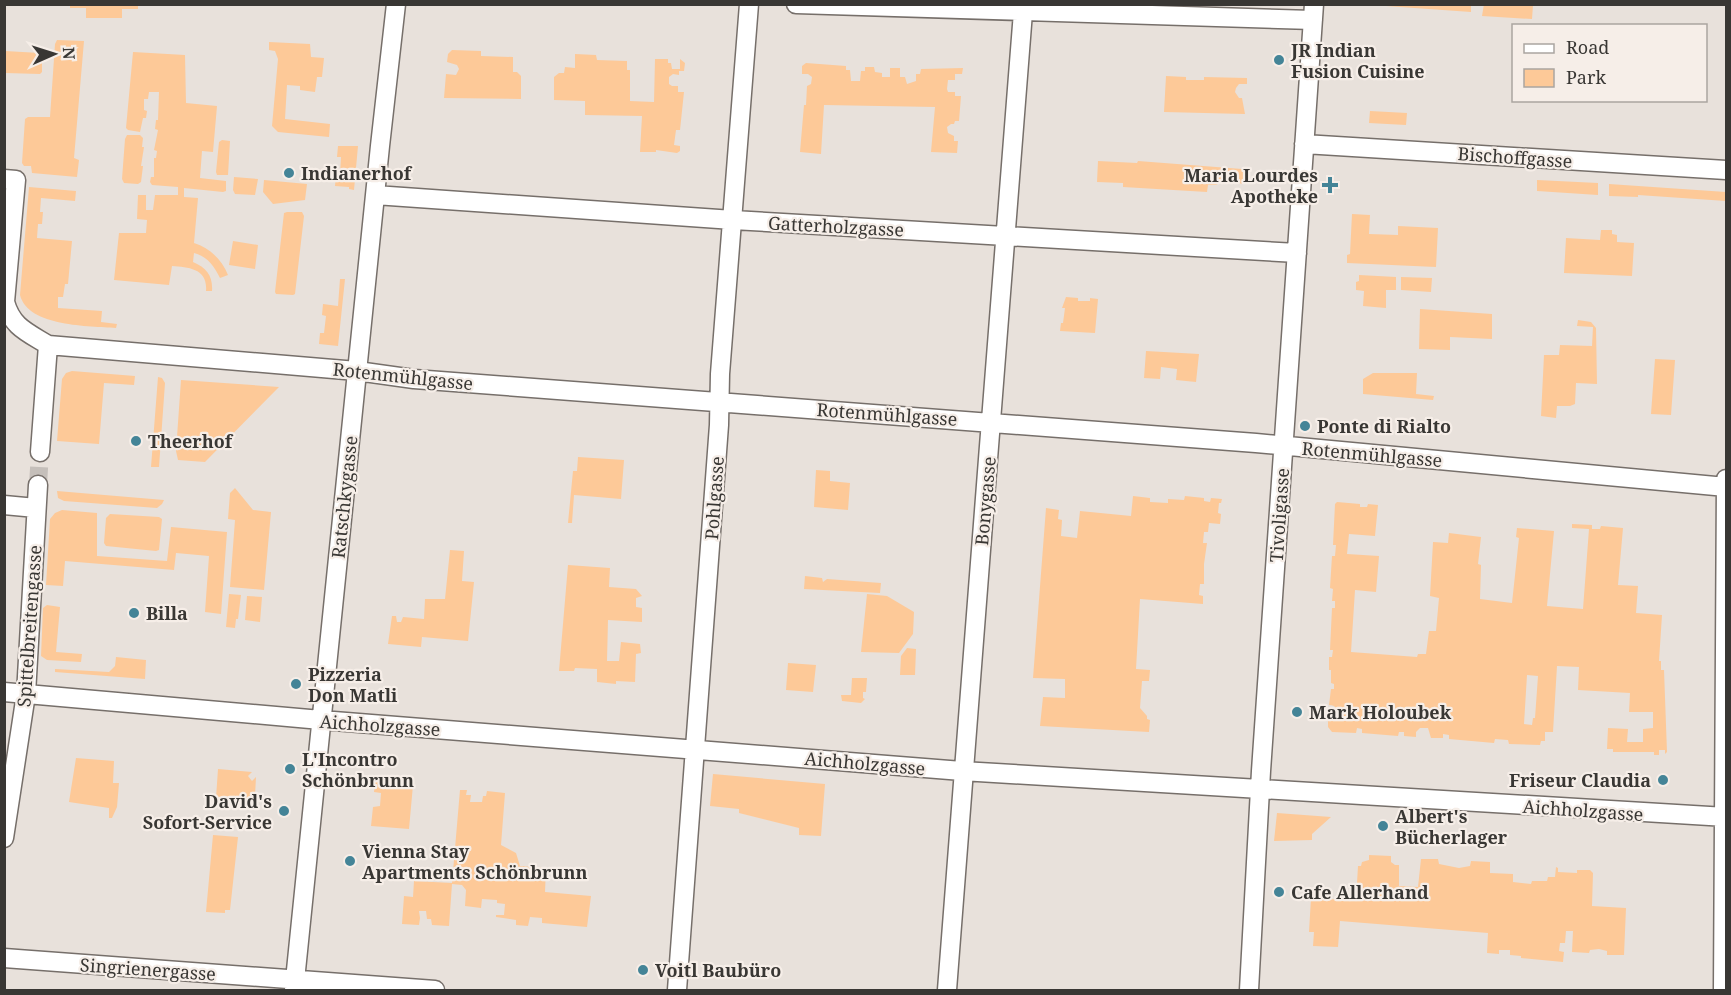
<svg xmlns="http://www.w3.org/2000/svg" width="1731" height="995" viewBox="0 0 1731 995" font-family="'Noto Serif',serif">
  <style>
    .green { fill: #fdc998; fill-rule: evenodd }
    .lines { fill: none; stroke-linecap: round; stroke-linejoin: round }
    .minor-tunnel { stroke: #c5bfba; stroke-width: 18; stroke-dasharray: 18 9; stroke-linecap: butt }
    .minor-casing { stroke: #766f6a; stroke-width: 21 }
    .minor { stroke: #fff; stroke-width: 18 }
    .poi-dot { fill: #448497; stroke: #f6eee8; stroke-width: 2 }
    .labels { text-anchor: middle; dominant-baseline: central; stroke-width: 4.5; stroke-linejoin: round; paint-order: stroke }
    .poi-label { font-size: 18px; font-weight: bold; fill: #393734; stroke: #f6eee8; text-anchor: start }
    .street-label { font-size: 18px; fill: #393734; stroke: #f6eee8 }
  </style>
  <rect width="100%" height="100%" fill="#e8e1db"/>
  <path class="green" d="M70,4L138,5V9H122V18H86V8H70Z
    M1484,4L1533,5L1532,19L1482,16Z
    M1372,5V4L1471,5V12Z
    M57,40L84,41L74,158L79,160L77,177L32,173L31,166H24L22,163L25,119L28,117H50L55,44Z
    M269,42L310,44L311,57L324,58L322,77H317L315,92L300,90V86L287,85L285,119L330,124L329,137L278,132L272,126L278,59L275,51L269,50Z
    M452,50L481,51V56L513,57V72H517L521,76V99L444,98L446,74L456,75L459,69L457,65L447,62L448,54Z
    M5,51L40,53L42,54V72L40,74L5,73Z
    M133,52L185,55L186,103L217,106L213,152L202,151L200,178L226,181V191L223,192L184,188V197L198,198L194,243C210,248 222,260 228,275L220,278C214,266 208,257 194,253L193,262C207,268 213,276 212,291H206C208,269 189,267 172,266L169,285L114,280L119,233H146L147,220L137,219L138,195H146V210H153L155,195H178V187L152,185L150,182L151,177H154V158H156L157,151L154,150L158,130L155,129L156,120H158L159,92H149L148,99H144V110L147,111L146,118H143L140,132L128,130L126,128Z
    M575,54L596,55L597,60L627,61V70H630V101L654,102L655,59H668V63H671L672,69H680V59L685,63L684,71H679V75L673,74L669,77V84L672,86H678V92H684L680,130H676L674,145L680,146V151L677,153L656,150V152H640L642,116L585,115V101L554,100V77L559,73H564L565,67L575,68Z
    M806,63L846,66V70H850L851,81H860L861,71H865V67H874L875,72L882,73V77H890V68H900V77H905L907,84L916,81V74H920L921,69L963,68L962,74H955V80H948L947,89L948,92H955V96H961L959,121H955L954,124H951L947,127L948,133L954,136V141H958L957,153L931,152L935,107L824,105L821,154L800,152L804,105H806L807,86L811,84L812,77L808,74H802V66Z
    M1166,76L1186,77V80H1204V77L1247,78V84H1239L1236,88L1235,92L1239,98H1242L1245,114L1164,112Z
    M1370,111L1407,113L1406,125L1369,123Z
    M127,135H140L143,138L142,147H144L141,166H143L141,182L138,184L124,183L122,179L125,139Z
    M222,140L230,141L228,175H217L216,172L219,142Z
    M338,146H358L354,190L349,189V187L335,186L336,175H340L341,157H337Z
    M1098,161L1137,163L1138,161L1242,169L1243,170V184L1226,180L1216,185H1208L1207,192L1123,187V183L1097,182Z
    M234,177L258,179L255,195L235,194L233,190Z
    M264,180L307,184L305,200L273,204L263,192Z
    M1537,180L1598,183V195L1537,191Z
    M1609,184L1726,192V201L1638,195V197L1609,196Z
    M29,187L76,191L75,201L41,198L40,212H43L42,224H38L37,238L72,241L68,284H65L63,297H58V308L102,311L101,322L117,324L116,328C90,326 28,327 20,295Z
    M287,212H302L304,216L295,294L293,295L276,294L275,292L284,213Z
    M1352,214L1370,215L1369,234L1398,235V226L1438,228L1436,267L1347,263V255L1350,254Z
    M1601,230H1612V234L1617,235V242L1634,243L1632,276L1564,273L1566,238L1600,240Z
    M233,241L258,245L255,269L229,265Z
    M1359,275L1396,277V290H1386V308L1363,306L1364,291L1356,290V282L1359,281Z
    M1401,277L1432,278L1431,292L1401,290Z
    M340,279H345L338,346L319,344L320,333H324L326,316L322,315L323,304L338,306Z
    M1066,297L1078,298V301H1090V298L1098,299L1095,333L1060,331L1061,323H1063L1065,308H1062Z
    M1420,309L1492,314V339L1450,337V350L1419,349Z
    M1578,320L1591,322L1596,328L1597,384L1576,383L1575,404L1570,406H1557L1556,418L1541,416L1544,355H1559L1560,345L1592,346L1593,327L1577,326Z
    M1146,351L1199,354L1196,382L1176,380L1177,369L1161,367L1160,379L1144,378Z
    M1655,359L1675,360L1671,415L1651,414Z
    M72,371L135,376L134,385L104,383L99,444L57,441L62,379L66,373Z
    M1373,373H1417L1416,394L1434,396L1433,400L1363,394V379Z
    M158,377L162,378L165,383L159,467H151Z
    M181,380L279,387L205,462L178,460L176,451Z
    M578,457L624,460L621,499L574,495L572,523H568L573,471H577Z
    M816,470L830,471V481L850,483L848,510L814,507Z
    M235,488L253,510L271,512L264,590L230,587L235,520L228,519L230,493Z
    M57,491L164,500L162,504L157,508L64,501L58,498Z
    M1133,496L1150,498V502L1168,503V499L1184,500L1185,496L1204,498V501L1210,502L1211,498L1222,499L1221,503H1219L1218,513L1221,514L1220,524L1209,523L1208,532H1204L1203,543H1207L1204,564V584H1200L1199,595L1203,596V604L1140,599L1136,669L1150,670L1149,681H1142L1140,708L1147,716V719L1150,720L1149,732L1040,726L1043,697L1065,698V679L1033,678L1046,508L1059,510L1058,519L1062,520L1061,536L1077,538L1080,511L1131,516Z
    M1337,502L1360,504V507H1367L1368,504L1378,505L1375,536L1349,534L1347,554L1379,556L1376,592L1355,590L1351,652L1417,657L1418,654H1426L1429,631H1436L1439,598L1430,596L1433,542L1448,543L1449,533L1481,537L1478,564L1481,565L1480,599L1512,603L1519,538L1516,537L1517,528L1554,531L1547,606L1583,609L1589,529L1572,528V524L1592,525V529H1600L1601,526L1623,528L1618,585L1638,586L1636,613L1662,615L1659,661H1661V670H1664L1667,752L1665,754V750H1659V755H1654V752H1613V749H1607L1608,728L1628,729L1627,742H1643V729L1653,728V712H1629L1630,693L1578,690L1579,667L1557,666L1553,732H1545V741H1541L1540,745L1509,744L1508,740L1495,739L1494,743L1449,739V735L1443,734V738H1431L1428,728H1420L1416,732V737L1404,736V732H1399L1398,736L1362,733V729L1357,728L1356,733L1332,732L1328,727V720H1333L1338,716C1338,709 1336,705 1329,705L1331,689H1334V684L1331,683V670H1329V657H1332L1333,650H1330L1332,608H1335V601H1332L1333,589L1330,588L1332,556H1335L1336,545H1333L1335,504ZM1527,675L1538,676L1535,718H1533L1532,725L1524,724Z
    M62,510L97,513V556L167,561L171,527L227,532L221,614L205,612L209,556L176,553L174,570L65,561L63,586L46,585L50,519L55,513Z
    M110,514L159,517L162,519L159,550L156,551L106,546L104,543L106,518Z
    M450,550L464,551L462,581L474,582L468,641L422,637L421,647L388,644L392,616H396L397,622H401L403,617L424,619L425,599H445Z
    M568,565L610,568L609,587L636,589L642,596L636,598V607L642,608V622L608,620L607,661H619L621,642L640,644L641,653L636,654L635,682L616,681V684L597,682V669L575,668L574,671H559Z
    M805,576L822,578L823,582L827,579L881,583L880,593L804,589Z
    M229,594L241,595L238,619H236L235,628L226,627Z
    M867,594L887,596L914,612L913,634L899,653L861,652Z
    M247,596L262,597L260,622L245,620Z
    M47,605L60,607L56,652L82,654L81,662L47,660L41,656L43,608Z
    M907,648L916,649L915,675H900L901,656Z
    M116,657L146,660L145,679L55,672V669L109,672L115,666Z
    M788,663L816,665L813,692L786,690Z
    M852,678H867L866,692H863V698L865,699L861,703L842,701L841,695H851Z
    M76,758L114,761L113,783H119L117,807L112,818H109V808L69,802Z
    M218,769L252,772L248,776L252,781L256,777L255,796L249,801L216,798Z
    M713,774L825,784L821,836L799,835V828L739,813V809L710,806Z
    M375,782H387V789H397L398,784L413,785L409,829L371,826L373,807L380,806L381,793L374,792Z
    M460,790H467L466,795H471L470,802H482L483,796H486L487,791L505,793L501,845L516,853L520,866L546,868L545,892L591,896L587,927L542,923V918L530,917L528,926L516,925V920L496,917V915H504L505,904L497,903V900L482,899L481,908L465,906L466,890L462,885L452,884L449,926L432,925L431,919H427L426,911H419L420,918L419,925L402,924L404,896L413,897L414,881L452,883Z
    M1277,813L1331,817L1312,834V840L1274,841Z
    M213,835L238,837L230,910H225V913L206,912Z
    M1369,855L1391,856V862L1395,865H1399V886L1418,887L1421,859H1438L1439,864L1459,868L1470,866L1471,861L1490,862V873L1513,874V882L1531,884L1532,881H1547L1548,877H1555L1556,867L1558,868V872L1577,873V870H1590L1593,873L1592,906L1626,908L1624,955H1607V951L1599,949L1590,950L1589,953L1572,952L1573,931H1566L1565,943H1560L1559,951L1564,952L1563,962L1521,958V956L1510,955V950H1499V954L1487,953L1488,933L1340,921L1338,947L1313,946L1314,932H1309L1311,898L1359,901L1360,884L1357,883L1358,866H1361L1362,862L1369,860Z"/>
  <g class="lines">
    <path class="minor-tunnel" d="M38,485L40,452"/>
    <g class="minor-casing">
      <path id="minor" d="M796,4L1313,20
        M1304,144L1726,170
        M4,179L16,180L5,302C12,327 27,332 48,345L357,371L414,379L1256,443L1726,487
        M375,195L733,220L1297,253
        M40,452L48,345
        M4,505L36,508
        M4,692L321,720L962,771L1726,817
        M4,838L26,694L38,485
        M4,958L435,990
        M294,990L380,146L396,4
        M677,990L719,425L720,374L749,4
        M947,990C970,664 999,338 1023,12
        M1249,990L1261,771L1314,4
        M1723,990L1726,479"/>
    </g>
    <use href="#minor" class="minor"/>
  </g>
  <g class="poi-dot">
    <circle cx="1279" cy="60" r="6"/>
    <circle cx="289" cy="173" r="6"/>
    <path d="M1327 176h6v6h6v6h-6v6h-6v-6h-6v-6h6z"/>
    <circle cx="1305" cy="426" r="6"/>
    <circle cx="136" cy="441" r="6"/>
    <circle cx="134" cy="613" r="6"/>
    <circle cx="296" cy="684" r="6"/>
    <circle cx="1297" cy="712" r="6"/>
    <circle cx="290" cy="769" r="6"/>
    <circle cx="1663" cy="780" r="6"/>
    <circle cx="284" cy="811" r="6"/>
    <circle cx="1383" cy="826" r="6"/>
    <circle cx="350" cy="861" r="6"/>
    <circle cx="1279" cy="892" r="6"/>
    <circle cx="643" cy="970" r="6"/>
  </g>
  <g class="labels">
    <g class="poi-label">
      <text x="1291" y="50">JR Indian<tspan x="1291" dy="21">Fusion Cuisine</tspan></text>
      <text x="301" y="173">Indianerhof</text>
      <text x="1318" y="175" text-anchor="end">Maria Lourdes<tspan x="1318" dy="21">Apotheke</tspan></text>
      <text x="1317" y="426">Ponte di Rialto</text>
      <text x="148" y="441">Theerhof</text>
      <text x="146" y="613">Billa</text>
      <text x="308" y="674">Pizzeria<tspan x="308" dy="21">Don Matli</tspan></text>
      <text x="1309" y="712">Mark Holoubek</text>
      <text x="302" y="759">L'Incontro<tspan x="302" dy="21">Schönbrunn</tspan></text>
      <text x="1651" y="780" text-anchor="end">Friseur Claudia</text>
      <text x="272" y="801" text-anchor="end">David's<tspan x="272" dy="21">Sofort-Service</tspan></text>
      <text x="1395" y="816">Albert's<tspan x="1395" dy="21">Bücherlager</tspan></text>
      <text x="362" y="851">Vienna Stay<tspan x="362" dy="21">Apartments Schönbrunn</tspan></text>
      <text x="1291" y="892">Cafe Allerhand</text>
      <text x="655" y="970">Voitl Baubüro</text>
    </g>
    <g class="street-label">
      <text transform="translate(1515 157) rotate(4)">Bischoffgasse</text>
      <text transform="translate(836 226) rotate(3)">Gatterholzgasse</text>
      <text transform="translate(403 376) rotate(6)">Rotenmühlgasse</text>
      <text transform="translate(887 414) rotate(4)">Rotenmühlgasse</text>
      <text transform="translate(1372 454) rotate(5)">Rotenmühlgasse</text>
      <text transform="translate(344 497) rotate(-84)">Ratschkygasse</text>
      <text transform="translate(714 498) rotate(-86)">Pohlgasse</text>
      <text transform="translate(985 501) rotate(-85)">Bonygasse</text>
      <text transform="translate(1279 515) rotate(-86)">Tivoligasse</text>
      <text transform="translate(29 626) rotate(-86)">Spittelbreitengasse</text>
      <text transform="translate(380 725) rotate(4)">Aichholzgasse</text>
      <text transform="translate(865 763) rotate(5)">Aichholzgasse</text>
      <text transform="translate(1583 810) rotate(4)">Aichholzgasse</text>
      <text transform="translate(148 969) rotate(4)">Singrienergasse</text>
    </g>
  </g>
  <rect width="1731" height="995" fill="none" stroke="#393734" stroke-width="12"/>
  <rect x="1512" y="24" width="195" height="78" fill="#f6eee8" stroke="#aaa5a0" stroke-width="1.5"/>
  <rect x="1524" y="44" width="30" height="9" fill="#ffffff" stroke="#aaa5a0" stroke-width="1.5"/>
  <text x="1566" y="54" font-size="18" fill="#393734">Road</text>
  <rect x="1524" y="69" width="30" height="18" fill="#fdc998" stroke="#aaa5a0" stroke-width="1.5"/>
  <text x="1566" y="84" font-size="18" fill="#393734">Park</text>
  <g transform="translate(54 54) rotate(87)" stroke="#f6eee8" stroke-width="4.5" paint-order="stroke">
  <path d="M0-4.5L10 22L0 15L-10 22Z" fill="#393734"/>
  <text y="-9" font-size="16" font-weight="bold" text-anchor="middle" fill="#393734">N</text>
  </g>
</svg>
